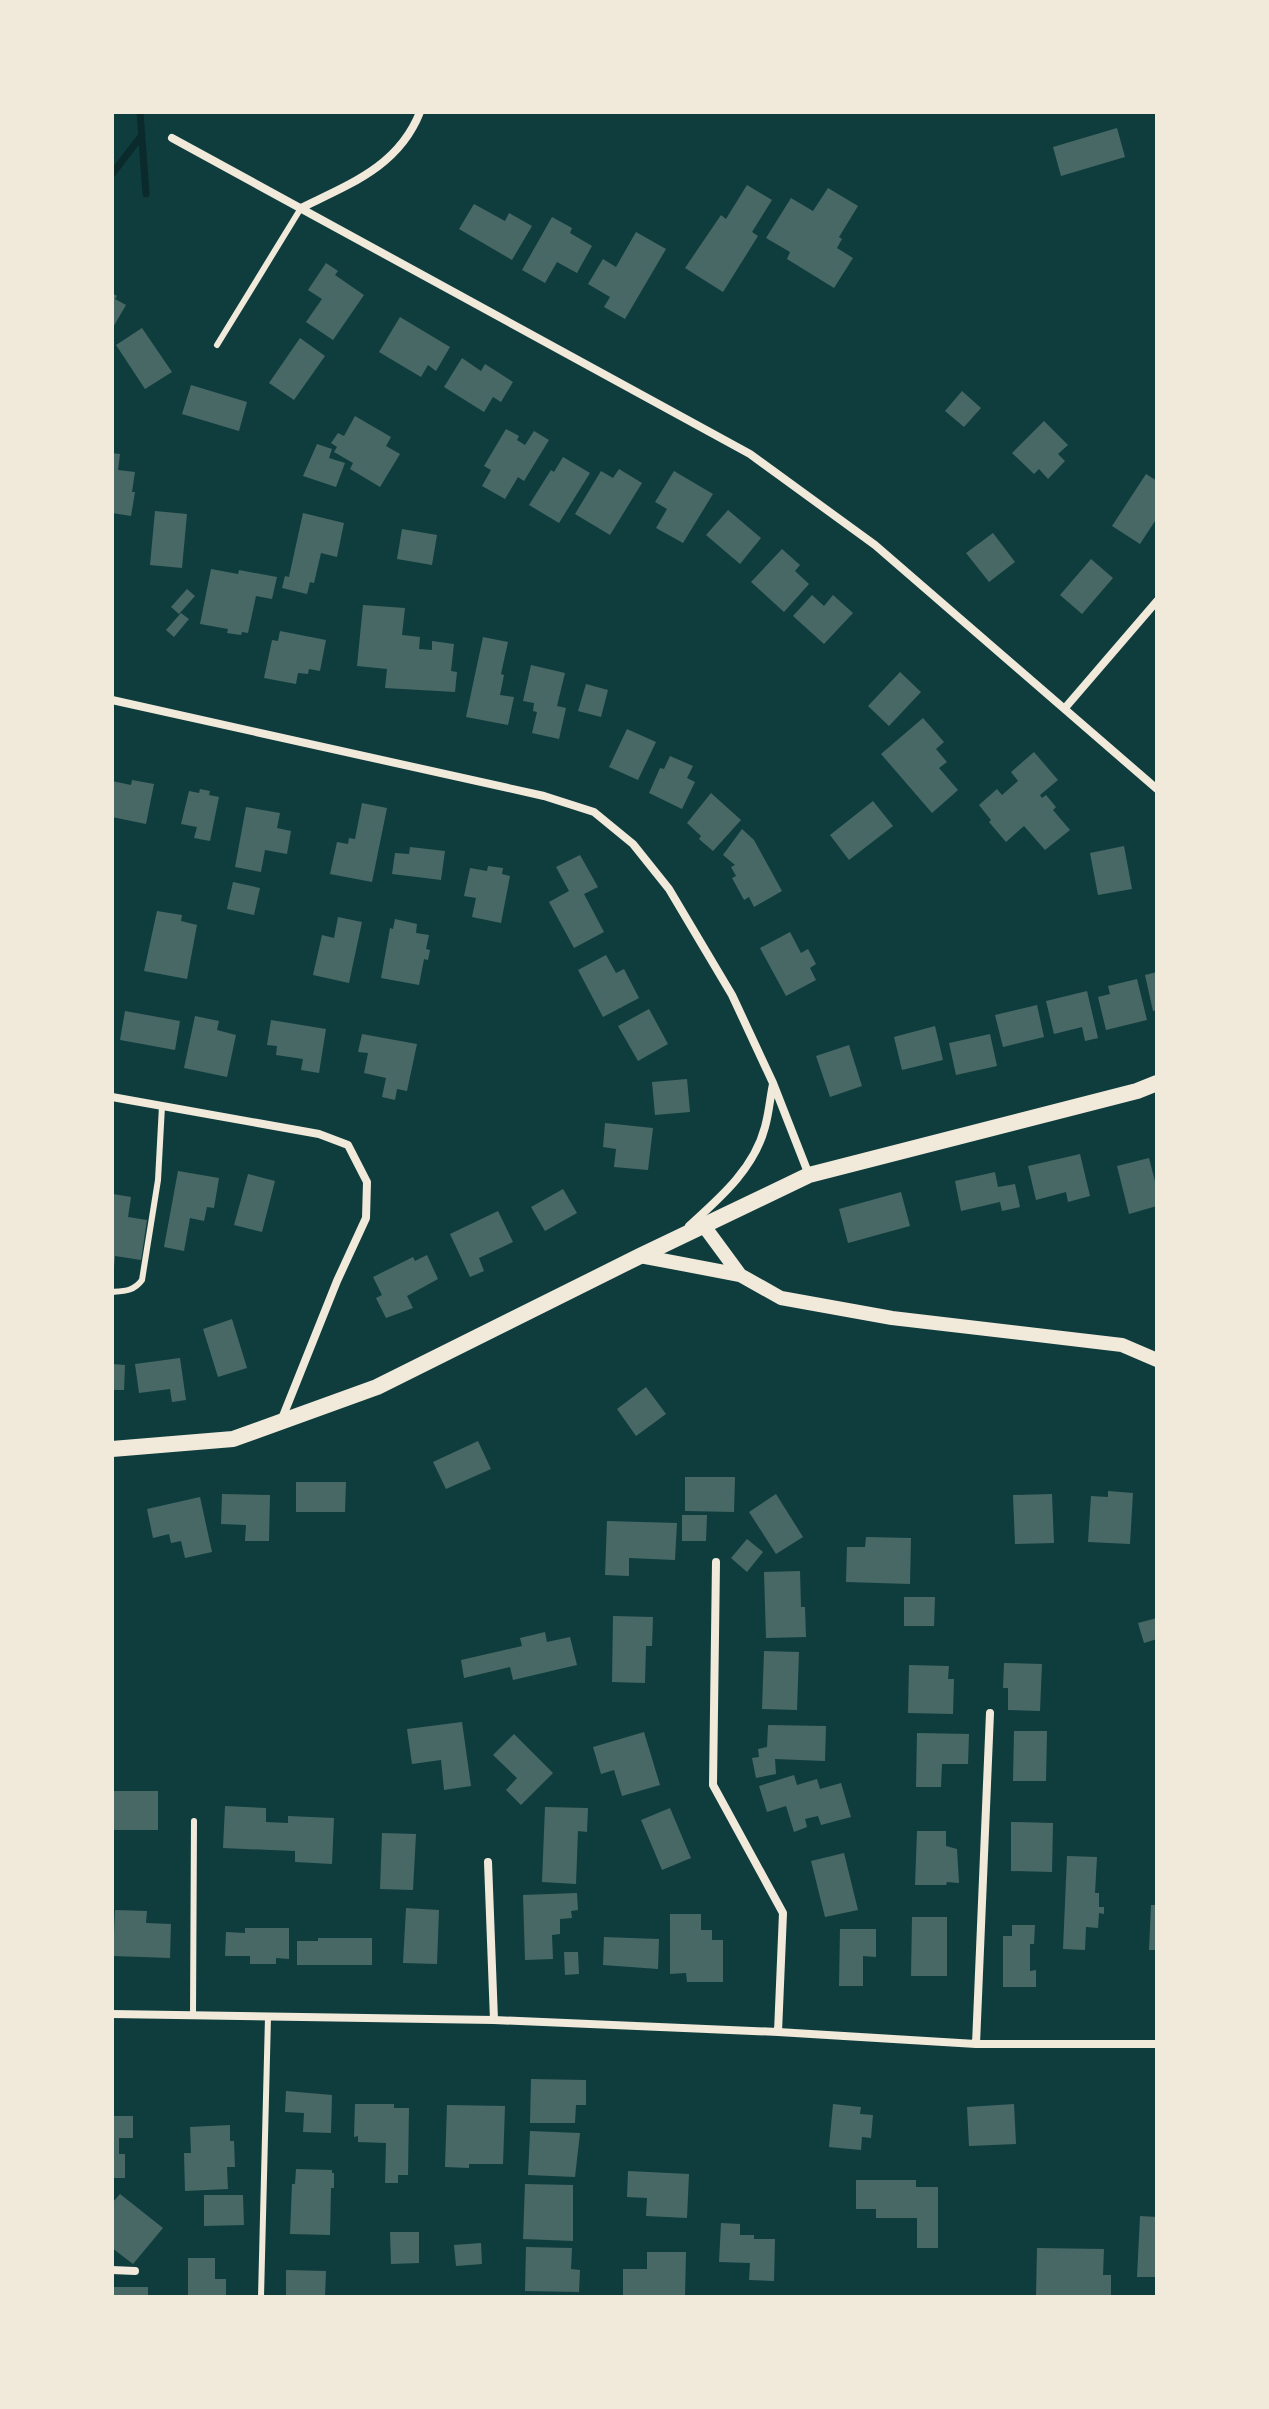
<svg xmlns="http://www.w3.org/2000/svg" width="1269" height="2409" viewBox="0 0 1269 2409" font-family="Rubik,sans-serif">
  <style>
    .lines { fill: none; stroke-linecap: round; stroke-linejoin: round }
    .stream { stroke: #0a2a2b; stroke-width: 7 }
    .building { fill: #486865 }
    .service { stroke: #f1e9da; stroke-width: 6 }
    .minor { stroke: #f1e9da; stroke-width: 8 }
    .tertiary { stroke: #f1e9da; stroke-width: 14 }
    .secondary { stroke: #f1e9da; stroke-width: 16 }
  </style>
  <rect width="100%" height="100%" fill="#0f3d3e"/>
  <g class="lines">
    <path class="stream" d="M140,112L146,194
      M112,174L142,135"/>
  </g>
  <path class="building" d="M1117,128L1125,157L1061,176L1053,147Z
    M747,185L772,200L752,232L758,236L723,292L685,268L721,215L726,219Z
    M828,188L858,206L839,237L842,239L837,248L853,258L834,288L787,259L790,252L766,238L791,198L813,211Z
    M474,204L505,221L509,213L532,226L512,260L459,229Z
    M552,217L572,228L570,233L592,246L577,273L557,262L545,283L522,270Z
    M636,232L666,249L625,319L604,307L610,297L588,284L603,259L616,267Z
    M326,263L338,271L335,275L364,295L333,340L306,322L322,299L308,290Z
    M112,293L117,296L115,299L126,305L112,329Z
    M400,317L450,347L436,371L428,365L421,377L379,352Z
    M142,328L172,372L145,389L116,345Z
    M300,338L325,356L294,400L269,383Z
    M462,358L481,371L485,364L513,382L501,402L493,397L484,412L444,387Z
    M191,385L247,402L239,431L182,414Z
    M962,391L981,408L964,427L945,411Z
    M355,416L391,437L386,446L400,454L380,487L350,469L353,463L334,452L337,447L331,443L338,433L344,436Z
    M1044,421L1068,445L1058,454L1065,461L1048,479L1039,469L1034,474L1012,453Z
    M506,429L519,436L517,440L525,445L534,431L549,440L524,481L518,477L505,499L482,486L491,470L484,466Z
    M317,444L332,449L329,458L345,463L336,487L303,476Z
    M112,453L120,454L118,470L135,472L132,492H135L131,516L112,513Z
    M563,457L590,473L559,523L529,505L551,470L554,472Z
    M619,469L642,483L610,535L575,514L601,471L613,478Z
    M674,471L713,494L683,543L656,528L667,509L655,502Z
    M1146,474L1157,481V518L1140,544L1112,526Z
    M728,510L761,538L740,564L706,535Z
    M155,511L187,514L182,568L150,565Z
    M303,513L344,523L337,557L321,553L314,583L310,582L307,594L282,588L285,576L289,577Z
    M402,529L437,535L432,565L397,559Z
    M993,533L1015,562L989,582L966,553Z
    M782,549L800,565L795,571L809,584L784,612L751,582Z
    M1091,559L1113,578L1082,614L1060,595Z
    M211,569L238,574L239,570L277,577L272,599L256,596L248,633L242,632L241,635L227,633L228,629L200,624Z
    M187,589L195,596L179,614L171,607Z
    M812,595L824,606L833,595L853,613L824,644L793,616Z
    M363,605L405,608L402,635L420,637L419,649L432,650V641L454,644L451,671L457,672L455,692L385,688L387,669L357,666Z
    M181,613L189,619L174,637L166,630Z
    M280,631L326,640L320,671L309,669L308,674L298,673L296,684L264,678L272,640L278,641Z
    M483,637L508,642L501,674L504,675L500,695L514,697L508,725L466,717Z
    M531,665L565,673L557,706L566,708L559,739L532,733L537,712L533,711L534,703L523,701Z
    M900,672L921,692L889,726L868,706Z
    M586,684L608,690L601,717L578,711Z
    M923,718L944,742L936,749L947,762L939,768L958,790L932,813L881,754Z
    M627,729L656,742L638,780L609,767Z
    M1034,752L1058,780L1040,795L1042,798L1046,795L1056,807L1053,810L1070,830L1045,850L1024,826L1006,842L989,822L991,820L979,805L997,789L1002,795L1018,781L1011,772Z
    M670,756L693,766L687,778L695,782L682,809L649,793L660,768L664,769Z
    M132,780L154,784L146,824L112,817V781L131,785Z
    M200,789L210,791L209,795L219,797L210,841L194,838L197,827L181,824L189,791L199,793Z
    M711,793L741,820L713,851L699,839L701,836L687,823Z
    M873,801L893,826L849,860L830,835Z
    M362,803L387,808L372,882L330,874L337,842L348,844L349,838L355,839Z
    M246,807L280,813L277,828L291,831L287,854L265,850L261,872L235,867Z
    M742,829L754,840L782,891L754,907L749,897L744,900L732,878L736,876L731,867L735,865L723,855Z
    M1124,846L1132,889L1098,895L1090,853Z
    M410,847L445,851L441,880L392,874L395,853L409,854Z
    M580,855L598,887L584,894L604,932L574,948L549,902L569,891L556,867Z
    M488,866L503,868L502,874L510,876L501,923L472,917L476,898L464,896L470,868L487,871Z
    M233,882L260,888L254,915L227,909Z
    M157,911L182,915L181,921L197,925L187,979L144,971Z
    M338,917L362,922L349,983L313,975L322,935L334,938Z
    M395,919L417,924L416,933L429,935L426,949L430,950L428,960L424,959L419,985L381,978L390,928L393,929Z
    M790,932L801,953L808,949L816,964L810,968L816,980L786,996L760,948Z
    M606,955L616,973L624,969L639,998L603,1017L578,970Z
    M1157,972V1010L1153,1011L1145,975Z
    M1137,979L1147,1020L1106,1030L1098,997L1110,994L1108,986Z
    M1087,991L1098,1038L1085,1041L1082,1027L1054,1034L1046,1001Z
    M1037,1005L1044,1037L1003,1047L995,1015Z
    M649,1009L668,1044L638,1061L618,1026Z
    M125,1011L180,1021L175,1050L120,1040Z
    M195,1016L219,1021L217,1030L236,1035L227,1077L184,1068Z
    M271,1020L326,1029L319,1073L301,1070L303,1059L276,1055L277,1046L267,1045Z
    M935,1026L943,1060L902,1070L894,1037Z
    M362,1034L417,1044L407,1091L397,1089L395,1100L382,1097L386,1078L364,1073L368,1053L358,1052Z
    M990,1034L997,1066L956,1075L949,1043Z
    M849,1045L862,1086L830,1097L816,1056Z
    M687,1079L690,1112L655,1115L652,1082Z
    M605,1123L653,1128L648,1170L614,1167L616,1149L603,1147Z
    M1080,1154L1090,1196L1068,1202L1066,1192L1036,1200L1028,1166Z
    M1149,1158L1157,1189V1206L1129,1214L1117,1166Z
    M178,1171L219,1178L214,1208L207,1207L204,1221L190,1218L184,1251L164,1247Z
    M995,1172L998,1187L1015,1184L1020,1207L1002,1211L1000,1202L961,1211L955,1181Z
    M248,1174L275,1181L262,1232L234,1225Z
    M563,1189L577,1213L545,1231L531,1207Z
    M901,1192L910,1226L848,1243L839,1209Z
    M113,1194L131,1197L128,1217L147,1220L141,1260L115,1256L114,1267Z
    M498,1211L513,1242L479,1258L484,1271L470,1277L450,1234Z
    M427,1255L438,1279L407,1296L413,1308L386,1318L376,1298L382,1295L373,1277L413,1257L415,1261Z
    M232,1319L247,1368L218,1377L203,1329Z
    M180,1358L186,1400L172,1402L170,1389L139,1393L135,1364Z
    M112,1364L125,1365L124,1390H112Z
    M646,1387L666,1414L636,1436L617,1409Z
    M478,1441L491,1469L446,1489L433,1462Z
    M685,1477H735L734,1512L685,1511Z
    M296,1482H346L345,1512H296Z
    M1108,1491L1133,1493L1130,1544L1088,1542L1091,1496L1108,1497Z
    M222,1494L270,1495L269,1541H245L246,1525L221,1524Z
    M776,1494L803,1537L776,1554L749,1512Z
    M1052,1494L1054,1543L1015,1544L1013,1495Z
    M200,1497L212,1552L185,1558L181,1541L171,1543L169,1534L153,1538L147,1509Z
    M682,1515H707L706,1541H682Z
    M607,1521L677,1523L675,1560L629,1558V1576L605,1575Z
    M866,1537L911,1538L910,1584L846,1582L847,1547H865Z
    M747,1539L763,1552L747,1572L731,1558Z
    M800,1571L801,1607H805L806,1637L766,1638L764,1572Z
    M904,1597H935L934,1626H904Z
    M613,1616L653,1617L652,1646H646L645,1683L612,1682Z
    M1157,1618V1639L1144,1643L1138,1623Z
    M545,1632L547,1642L570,1637L577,1665L513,1680L510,1667L464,1678L461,1660L522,1646L520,1638Z
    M764,1651L799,1652L797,1710L762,1709Z
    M1004,1663L1042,1664L1040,1711L1008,1710V1688H1003Z
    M909,1665L949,1666L948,1679H954L953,1714L908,1713Z
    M462,1722L471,1786L444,1790L441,1760L412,1764L407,1729Z
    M768,1725L826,1726L825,1761L775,1759L776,1774L756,1778L752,1758L759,1757L758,1749L767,1747Z
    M1014,1731H1047L1046,1781H1013Z
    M644,1732L660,1785L622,1796L614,1770L601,1774L593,1747Z
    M917,1733L969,1734L968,1764H942L941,1787H916Z
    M514,1734L553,1773L521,1805L506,1790L517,1778L493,1755Z
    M794,1775L797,1785L817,1779L820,1789L841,1783L851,1817L821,1825L818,1816L805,1819L807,1827L794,1832L786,1806L767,1812L759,1786Z
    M112,1791H158V1830H112Z
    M225,1806L266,1808V1822L288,1823V1816L334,1818L332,1864L295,1862V1851L223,1848Z
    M545,1807L588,1808L587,1832L578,1831L576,1884L542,1882Z
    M670,1808L691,1858L662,1870L641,1820Z
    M1011,1822L1053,1823L1052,1872L1011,1871Z
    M917,1831H946V1846L957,1849L959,1883L947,1882L946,1885H915Z
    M382,1833L416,1834L413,1890L380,1889Z
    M844,1853L858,1910L825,1917L811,1861Z
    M1067,1856L1097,1857L1095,1893H1099V1907H1104V1914L1099,1913L1098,1928L1086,1927L1085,1950L1063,1949Z
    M577,1893L578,1910L571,1911L572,1918L560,1919V1934L552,1935L553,1959L525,1960L523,1895Z
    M1151,1905H1157V1950H1149Z
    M406,1908L439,1910L437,1964L403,1963Z
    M115,1910L147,1911L146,1923L171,1924L170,1958L113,1956Z
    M670,1914H701V1930H712V1940H723V1982H687L686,1973L670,1974Z
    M912,1917H947V1976H911Z
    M1012,1925H1035L1034,1944H1030V1971L1036,1970V1987H1003V1936H1012Z
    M245,1928H289V1959L276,1958V1964H250V1956H225L226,1932L245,1933Z
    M840,1929H876V1957L863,1956V1986H839Z
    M604,1937L659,1939L658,1969L603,1965Z
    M318,1938H372V1965H297V1941H318Z
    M564,1952H578L579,1974L565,1975Z
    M531,2079L586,2080V2105H576L575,2123H530Z
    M286,2091L332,2095L331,2133L303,2132L304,2113L285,2112Z
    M355,2104H394V2108H409L408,2175H398V2183H385L386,2143L358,2142V2136L354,2137Z
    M833,2104L861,2107L860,2114L873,2115L871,2138L862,2137L861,2150L829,2147Z
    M1014,2104L1016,2144L969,2146L967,2107Z
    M447,2105L505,2106L503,2164H469V2168L445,2167Z
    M112,2116H133V2138H119V2154H125V2178H112Z
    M230,2125V2141H234L235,2167H227L228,2189L185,2191L184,2153H191L190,2127Z
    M530,2131L580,2133L575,2177L528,2175Z
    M296,2169L332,2170V2173H334V2188H331L330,2235L290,2234L292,2184H295Z
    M628,2171L689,2174L687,2218L646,2216L647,2198L627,2197Z
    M856,2180H916V2187H938V2248H917V2218H876V2209H856Z
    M525,2184L573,2185V2241L523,2239Z
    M120,2194L163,2228L133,2264L112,2248V2203Z
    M204,2195H243L244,2225L204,2226Z
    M1140,2216L1157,2217V2277H1137Z
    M721,2223L740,2224V2235H754V2239H775L774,2281L749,2280L750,2263L719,2262Z
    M390,2232H419V2263L391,2264Z
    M481,2243L482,2264L456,2266L454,2245Z
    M526,2247L572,2248L571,2269L580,2270L579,2292L525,2291Z
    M1037,2248L1104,2249L1103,2275H1111V2297H1036Z
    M647,2252H686L685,2297L623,2295V2269H647Z
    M188,2258H215V2279H226V2297H188Z
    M286,2270L326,2271L325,2297H286Z
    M112,2287H148V2297H112Z"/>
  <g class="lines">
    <path class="service" d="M217,345L301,208
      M112,1292C125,1291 134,1291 142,1280L158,1180L162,1106
      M193,2015L194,1821
      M261,2297L268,2017"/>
    <path class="minor" d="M172,138L750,454L875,545L1157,789
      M301,208C350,184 399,166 420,112
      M112,700L544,796L594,812L633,844L669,889L732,995L773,1083L809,1175
      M1065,708L1157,601
      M112,1097L319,1134L348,1145L367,1182L366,1218L337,1281L281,1421
      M689,1226C720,1198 754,1169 765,1127C769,1113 770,1098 773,1084
      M716,1562L713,1785L783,1913L778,2032
      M488,1862L494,2020
      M112,2014L494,2020L778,2032L976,2044H1157
      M976,2044L990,1713
      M112,2270L135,2271"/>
    <path class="tertiary" d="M704,1226L740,1275L781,1298L892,1318L1122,1345L1157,1360
      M640,1256L740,1275"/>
    <path class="secondary" d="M112,1449L233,1439L377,1387L640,1256L809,1175L1137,1091L1157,1083"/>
  </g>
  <rect width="1269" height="2409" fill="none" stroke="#f1e9da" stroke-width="228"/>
</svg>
